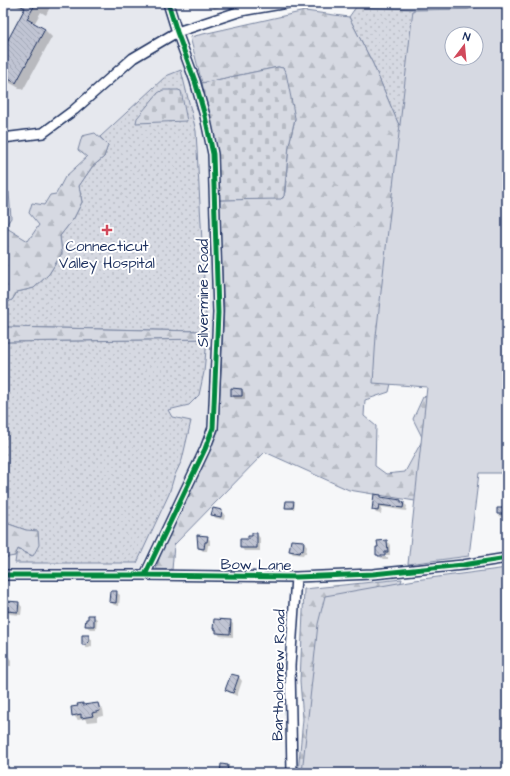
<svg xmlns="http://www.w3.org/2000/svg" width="510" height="776" viewBox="0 0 510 776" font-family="'Architects Daughter',sans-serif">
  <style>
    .built { fill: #e6e8ee }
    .grass { fill: url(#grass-dots); stroke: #7884a0; fill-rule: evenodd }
    .forest { fill: url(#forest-firs); stroke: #7884a0 }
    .cemetery { fill: url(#cemetery-stones); stroke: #7884a0 }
    .park { fill: #d6d9e2; stroke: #7884a0; fill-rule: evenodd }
    .shadow { fill: #0003 }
    .building { fill: url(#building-back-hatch); stroke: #1b2f5e }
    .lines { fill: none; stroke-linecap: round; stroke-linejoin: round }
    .street-casing { stroke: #1b2f5e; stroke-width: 12 }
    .street { stroke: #fff; stroke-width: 9 }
    .cycleway-casing { stroke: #fff; stroke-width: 8 }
    .cycleway { stroke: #00873e; stroke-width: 5 }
    .poi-dot { fill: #d1495b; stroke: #fff; stroke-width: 1.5 }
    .labels { text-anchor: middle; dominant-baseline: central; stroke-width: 4; stroke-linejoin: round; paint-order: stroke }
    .poi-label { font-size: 15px; fill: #1b2f5e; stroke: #fff }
    .street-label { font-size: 15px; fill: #1b2f5e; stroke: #fff }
  </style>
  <defs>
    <pattern id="grass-dots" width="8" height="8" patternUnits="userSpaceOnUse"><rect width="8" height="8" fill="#d6d9e2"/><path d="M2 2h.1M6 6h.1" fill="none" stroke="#b7bbc4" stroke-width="1.8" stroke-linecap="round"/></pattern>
    <pattern id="forest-firs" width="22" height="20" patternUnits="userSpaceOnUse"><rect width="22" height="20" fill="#d6d9e2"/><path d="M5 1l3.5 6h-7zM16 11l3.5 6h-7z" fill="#b7bbc4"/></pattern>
    <pattern id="cemetery-stones" width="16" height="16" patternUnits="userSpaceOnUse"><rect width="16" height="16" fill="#d6d9e2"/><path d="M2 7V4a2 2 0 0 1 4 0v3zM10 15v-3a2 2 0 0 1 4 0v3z" fill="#b7bbc4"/></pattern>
    <pattern id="building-back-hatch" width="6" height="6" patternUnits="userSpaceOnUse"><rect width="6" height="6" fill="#c0c4d3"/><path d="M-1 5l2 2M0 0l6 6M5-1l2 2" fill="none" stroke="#a4a9b8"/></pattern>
  </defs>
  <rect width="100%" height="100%" fill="#f6f7f9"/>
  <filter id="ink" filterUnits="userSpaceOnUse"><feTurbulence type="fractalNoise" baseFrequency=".025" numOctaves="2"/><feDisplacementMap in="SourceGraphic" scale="8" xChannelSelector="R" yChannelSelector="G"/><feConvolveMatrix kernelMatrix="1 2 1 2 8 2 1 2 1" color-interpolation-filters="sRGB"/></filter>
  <g filter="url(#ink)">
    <path class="built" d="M3,3H162L190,75L207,156L214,304L208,431L140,569H3Z"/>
    <path class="grass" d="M489,3H507L485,233L398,123L373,64L349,17L356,7L441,10L477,8ZM452,34H476V58H452Z
      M181,70L196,131L207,334L200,331L6,327L3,314V304L12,300L17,292L34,288L49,274L62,253L60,236L74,218L82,202L79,186L92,167L104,157L108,145L100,137L166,76Z
      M207,339L204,372L199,395L189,405L168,410L172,417L191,421L182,460L174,477L169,494L137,563H15L17,549L32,556L26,530L3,522V342Z"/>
    <path class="forest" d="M305,11L349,17L373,64L398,123L486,233L396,363L389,392L365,400L364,416L376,426L375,466L386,474L405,472L423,439L413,419L423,397L447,391L463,509L349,490L265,452L174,545L172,570L156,569L161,552L218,431L224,308L218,200L283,198L285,192L289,145L295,119L283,68L278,67L202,83L190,37Z
      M95,133L108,145L104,157L92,167L79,186L82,202L74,218L60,236L62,253L49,274L34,288L17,292L12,300L3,304V193L9,192L11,218L5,227L28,241L39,225L29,213L32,203L44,205L50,195L56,194L65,177L87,157L78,150L82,136Z
      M3,314L6,327L200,331L207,334V339L3,342Z
      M3,522L26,530L38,531L39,545L33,556L18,549L15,556L3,558Z
      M402,579L385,639L376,773H298L303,719L300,681L304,589Z"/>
    <path class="cemetery" d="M278,67L283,68L286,73L295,118L289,145L284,196L281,199L218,200L212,129L202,83Z
      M163,90H178L181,91L187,121L136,123L137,118L158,93Z"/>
    <path class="park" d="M495,3H507V473H479L469,556L408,564L427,387L373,383L376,336L413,10L468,9ZM452,34H476V58H452Z
      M507,568V773H302L318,624L325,596L415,580Z"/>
    <path class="shadow" d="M11,3H52L46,15L41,12L34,24L45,30L52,37L23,90L3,79V36L10,38L25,10Z
      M210,3H218L220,7L214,9Z
      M242,390L245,393V399H235L232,395Z
      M380,496L383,498L401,501L407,506L406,511L382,507L381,514L376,513L373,509Z
      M293,502L295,504L294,509H288L286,508Z
      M507,509V517H501L498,514Z
      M222,511L225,514L224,520L216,518L212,515Z
      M257,534L260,538V551H244L241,547Z
      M207,537L210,540V545H208L207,551H203L199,548Z
      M387,541L390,545V555H378L377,554L379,548Z
      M304,542L307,546L306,553H304L303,555L293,554L290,551Z
      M380,557H388V559H383Z
      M116,592L120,595L119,606L114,605L110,602Z
      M19,603L22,607L21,615L10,614L7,611Z
      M93,616L97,619L96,629H90L86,626Z
      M230,621L233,624V637L220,636L214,629Z
      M89,636L92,640V646L89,648H86L83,644Z
      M3,656H8L11,660V666H3Z
      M239,677L242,681L237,696L230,693L227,690Z
      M83,704L84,706L98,704L103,709L104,716L97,717V721L87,722L85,719L78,720L73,715L79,707Z
      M228,766L233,771L232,773H215L216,769L221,770Z
      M176,769L181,770L183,772L189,773H166V770L176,771Z"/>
    <path class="building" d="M16,3H36L27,19L45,29L16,83L3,76V49L25,8Z
      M231,388L242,389V396H231Z
      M374,494L381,495V497L401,500V502H404L403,508L379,505L378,511L372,510Z
      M286,501H294L293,508H285Z
      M213,508L222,510L221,517L211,515Z
      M497,508H507V514H497Z
      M252,533H257V548H240V539H248V536H252Z
      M197,535L208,536L207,542H205L204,549L198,548Z
      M291,540L304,541L303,551L301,550L300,553L289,551Z
      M387,540L388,552H385V556H378V555H376V547H378L377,541Z
      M110,591H117L116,603L109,602Z
      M7,601L19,602L18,612L6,611Z
      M88,615H94V626H85L86,619H88Z
      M214,619L231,620L230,634L216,633V629H213Z
      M82,635H89V642L86,645H82Z
      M231,674L239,676L233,693L225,690Z
      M83,703V705L98,703L100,711L92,713L93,716L81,718V714L72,716L71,707L78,706L77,704Z
      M221,764L228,765L227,773H220Z"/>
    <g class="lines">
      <g class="street-casing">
        <path id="street" d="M3,138L43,133L74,110L133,58L177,32L241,11L287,3
          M3,575H145L296,577L373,574L463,565L507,558
          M145,575L205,449L213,428L218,313L213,154L205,116L195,81L177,32L168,3
          M292,773L290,666L296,577"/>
      </g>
      <use href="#street" class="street"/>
      <g class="cycleway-casing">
        <path id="cycleway" d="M3,575H145L296,577L373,574L463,565L507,558
          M145,575L205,449L213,428L218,313L213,154L205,116L195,81L177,32L168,3"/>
      </g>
      <use href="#cycleway" class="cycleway"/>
    </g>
  </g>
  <path class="poi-dot" d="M105 224h4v4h4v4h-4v4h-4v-4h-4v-4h4z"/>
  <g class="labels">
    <g class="poi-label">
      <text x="107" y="246">Connecticut<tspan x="107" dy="17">Valley Hospital</tspan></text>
    </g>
    <g class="street-label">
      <text transform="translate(203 293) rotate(-90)">Silvermine Road</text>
      <text transform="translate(256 565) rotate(1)">Bow Lane</text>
      <text transform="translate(279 675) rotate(-89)">Bartholomew Road</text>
    </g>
  </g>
  <rect width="510" height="776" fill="none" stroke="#fff" stroke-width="16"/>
  <rect x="8" y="8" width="494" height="760" fill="none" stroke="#1b2f5e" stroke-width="1.5" filter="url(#ink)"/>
  <g transform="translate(464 46) rotate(16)"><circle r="19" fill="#ffffff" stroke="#a4acbf"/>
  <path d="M0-3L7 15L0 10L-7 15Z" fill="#d1495b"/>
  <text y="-6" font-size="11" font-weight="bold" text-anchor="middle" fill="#1b2f5e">N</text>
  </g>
</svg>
